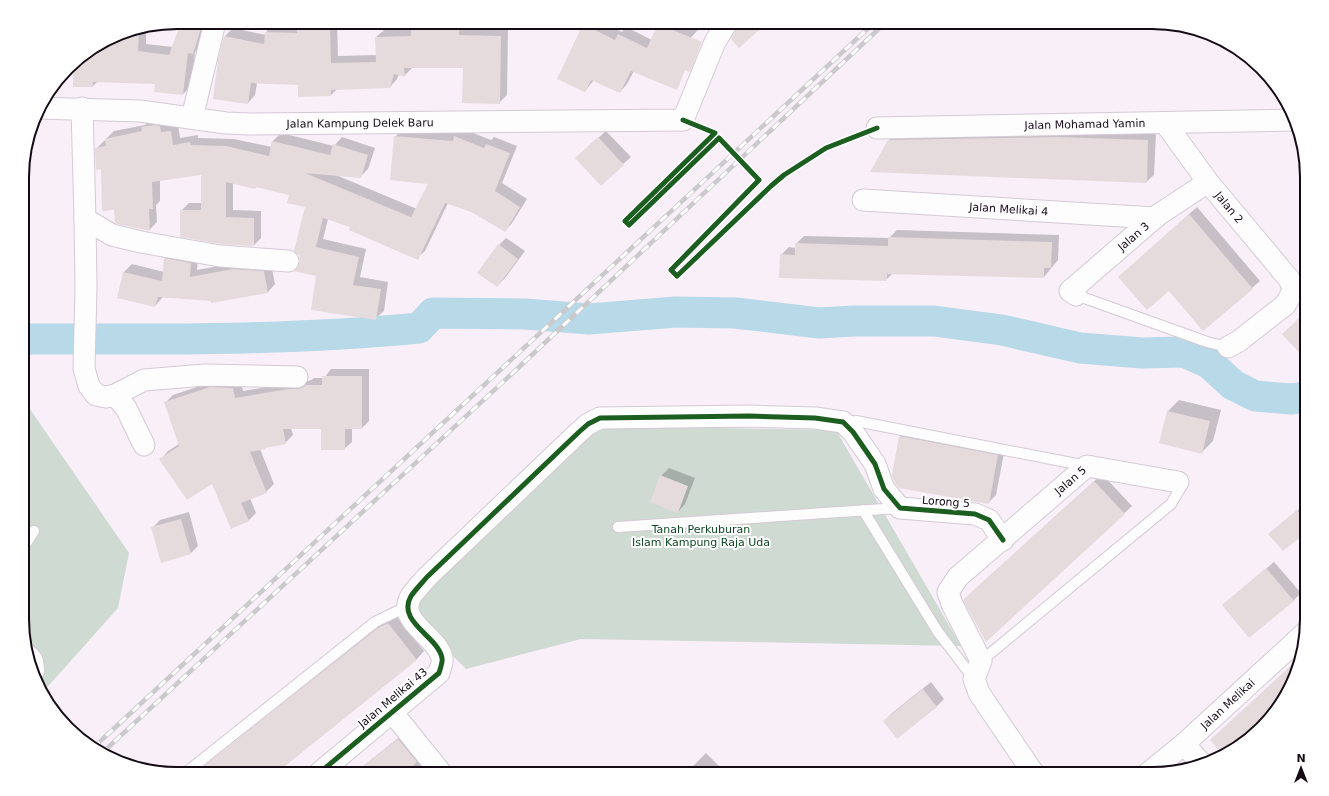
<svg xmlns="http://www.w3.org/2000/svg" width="1329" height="796" viewBox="0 0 1329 796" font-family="'DejaVu Sans',sans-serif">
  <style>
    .green { fill: #cfdad2 }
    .shadow { fill: #0003 }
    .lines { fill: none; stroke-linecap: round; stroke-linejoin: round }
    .river { stroke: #b7d9e8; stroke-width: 31 }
    .building { fill: #e5dadc }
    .service-casing { stroke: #d4cad4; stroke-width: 12 }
    .minor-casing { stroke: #d4cad4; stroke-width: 23 }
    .service { stroke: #fefdfe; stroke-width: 10 }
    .minor { stroke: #fefdfe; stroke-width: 21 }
    .rail-casing { stroke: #cbc9cb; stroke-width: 4.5 }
    .rail { stroke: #fff; stroke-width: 3; stroke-dasharray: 9; stroke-linecap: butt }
    .cycleway-casing { stroke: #fff; stroke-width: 8 }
    .cycleway { stroke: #1b5e20; stroke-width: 5 }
    .labels { text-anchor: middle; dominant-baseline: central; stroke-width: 4; stroke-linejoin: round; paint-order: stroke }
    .street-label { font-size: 11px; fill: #140b15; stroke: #fff }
    .park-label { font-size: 11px; fill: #0c4921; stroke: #fff }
    .rim { fill: none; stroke: #140b15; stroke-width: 2 }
  </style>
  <rect width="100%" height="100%" fill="#f8eff8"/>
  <path class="green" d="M23,399L129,553L118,608L43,692L23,639Z
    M598,426L836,430L961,646L581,639L466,669L443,646L415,610L421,593Z"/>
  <path class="shadow" d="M182,22H208L201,46L195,52L191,87L183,94L156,83L98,81L93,86L74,68H69L74,61L118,34L146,28V44L173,47Z
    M305,22H337L338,56L377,55L376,37L384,30L412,29V26L416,22H466V27L508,28L507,95L499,103L464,67L412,68L404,76L399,74L397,79L390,87L337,89L331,95L299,84L257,83L255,95L248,103L219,60L225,36L233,28L266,35V32L273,25L302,26Z
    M587,22H601L622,32L626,27L652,40L661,22H679L698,30L660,71H634L627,84L620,92L594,80L585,91L584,25Z
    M150,120L178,124L180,138L198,135V138L234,139L272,147L273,141L281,133L334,146L342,137L375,148L368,169L360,177L336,175L417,209L429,183L395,137L403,129L459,133L463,129L491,140L494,137L517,146L502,183L527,199L512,223L505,231L472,212L448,203L425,251L417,258L351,226L328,219L323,239L366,249L360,277L388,282L384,311L376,318L301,262L306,206L290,194L257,186L233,183V210L261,211V238L254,245L181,211L189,203H202V173L160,180V201L156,205L157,222L149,230L115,209L96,149L104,141L106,140V139L114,131L145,125Z
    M606,131L631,157L623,164L584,151Z
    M897,133H1156L1154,175L1146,182L889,140Z
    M1197,207L1260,281L1204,330L1169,289L1119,277Z
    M897,230L1059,235L1058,260L1044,277L893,273L886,280L781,255L789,247L796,248V244L804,236L889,238Z
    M506,238L525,251L505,278L497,286L499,245Z
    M173,251L198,256L197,270L241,262L271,264L275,284L268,292L211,300L163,297L155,306L118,297L124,272L132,264L164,272L165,259Z
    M331,369H369V421L362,428H352V442L344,449L322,428H291L293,435L285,443L267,446L265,448L260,449L274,484L266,492L250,498L256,513L249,520L232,528L212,482L161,459L168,451L179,444L165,403L173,395L218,380H241L243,391L296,382H305L311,380L314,378H324Z
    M1179,400L1221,410L1213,441L1201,453L1168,411Z
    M908,429L1005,448L996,495L988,503L900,436Z
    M669,468L695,478L685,504L678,512L661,476Z
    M1102,474L1132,506L986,640L972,592Z
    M1305,504L1307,506V530L1270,534Z
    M189,512L198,546L191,553L152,528L160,520Z
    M1274,562L1301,593L1293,601L1231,598Z
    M396,616L424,651L417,659L274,774H191L197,772L387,620Z
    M1297,662L1286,697L1262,729L1230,753L1212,759L1220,749L1211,740Z
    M931,682L944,699L937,706L897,737L884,721L892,713Z
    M406,732L440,774H353Z
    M706,753L727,774H685Z"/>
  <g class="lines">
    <path class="river" d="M23,339C155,339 287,341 419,328L433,313L525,314L589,319L676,312L735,313L819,323L854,321H934L1002,330L1080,348L1142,353L1184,352L1209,363L1233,385L1255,396L1291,399L1307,397"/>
  </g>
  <path class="building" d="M181,22H185L201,28L193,54L188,53L183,95L154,92L155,84L93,82V87H73V62L74,61L118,34H139L138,51L169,55Z
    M742,22H768L739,48L731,39L738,25Z
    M583,24L615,40L618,34L647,48L658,24L702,42L690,72L685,70L677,90L631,71L620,93L591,80L585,92L557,79Z
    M411,25L459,26V35L501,36L500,104L462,103L463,68H404L405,77L394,74L390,88L331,90V96L298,97V85L251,83L248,104L213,99L218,60L224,36L264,44L265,32L297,33V30L330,29L331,63L376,62L375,37L411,36Z
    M155,125L160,126L161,132L171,131L173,145L190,142L191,145L226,146L269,156L272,141L330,155L333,144L368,155L361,178L305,173L411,217L428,184L390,180L394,136L453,141L454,136L484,148L486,144L510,153L495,191L520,207L505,232L472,212L445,203L418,260L349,230L350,227L323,218L316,247L359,257L353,285L381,289L376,320L311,310L316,276L294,271L298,267L300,262L299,255L294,251L305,207L287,203L289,195L256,187L255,189L226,182V217L254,218V246L221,244L180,237V210H201V175L152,182L153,209H149L150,231L117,224L115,223L114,210L102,211L101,169L96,170L95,148L106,146L105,139L142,131L141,127Z
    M598,137L624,165L601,186L575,158Z
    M1058,137L1148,140L1147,183L870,172L888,140Z
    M1189,214L1253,289L1203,331L1169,291L1147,310L1118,277Z
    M888,237L1052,242L1051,268H1044V278L887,274V281L779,278L780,254L795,255V243L888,246Z
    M498,244L518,259L497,287L477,273Z
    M164,258L191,263L190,277L233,269L264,271L268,293L211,303V301L158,297L155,307L117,298L123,272L162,281Z
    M1307,311V361L1282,334Z
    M322,376H362V429H345V450H321V429H283L286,444L265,448V449L250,452L267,493L241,503L249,521L231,529L212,484L187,500L159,459L179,446L164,402L210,387L233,388L235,398L288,389H297L302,388L306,385H322Z
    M1167,411L1210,421L1202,454L1159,443Z
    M899,436L998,455L989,504L899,488L895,483L892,475Z
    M660,475L688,486L678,513L650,502Z
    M1094,481L1125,514L986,642L963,600Z
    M1297,510L1307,523V532L1283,551L1268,534Z
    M181,519L191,554L161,563L151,527Z
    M1266,568L1294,601L1249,638L1222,605Z
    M388,623L417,660L275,774H194L378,628Z
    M1297,660L1286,697L1262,729L1230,753L1223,755L1210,740Z
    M923,689L937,707L897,739L883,721Z
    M398,739L417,762L409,769L402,774H353Z"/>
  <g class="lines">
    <g class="service-casing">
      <path id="service" d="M1076,295L1207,342L1228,347
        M845,422L856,421L1087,466
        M863,510L938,632L974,679
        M618,527L899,508
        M23,548L34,531
        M27,648C37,655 39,658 39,672L36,674
        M981,661L1171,504L1180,489L1178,482
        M184,774L375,622L408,606"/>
    </g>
    <g class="minor-casing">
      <g id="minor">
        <path id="s1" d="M38,108L140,111L226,123L250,124L683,120L715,42L727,22"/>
        <path d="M82,108L85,219L86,287L84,369L89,386L96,395L106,397L115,395L144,380L205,375L297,377"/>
        <path d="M192,118L215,22"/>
        <path id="s2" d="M1165,123L1208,182L1289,279L1294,290L1285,305L1239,341L1228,347"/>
        <path id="s3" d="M877,128L1292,120"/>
        <path id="s4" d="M863,200L1155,218"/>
        <path d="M85,219L112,235L141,242L220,256L288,261"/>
        <path id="s5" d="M1076,295L1070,291L1158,215L1208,182"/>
        <path d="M115,395L126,408L144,445"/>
        <path d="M392,712L442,774"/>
        <path d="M1184,744L1200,762"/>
        <path d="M318,774L439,673C440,669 443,662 442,658C438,636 396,622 411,596C416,589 422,583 427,577L579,432L588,424L600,418L749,416L815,418L843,422L853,432L875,464L884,489L900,508L975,514L989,520L1003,540"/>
        <path id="s6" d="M1034,774L979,693L974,679L981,661L952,604L948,592L958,577L1087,466L1178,482"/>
        <path id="s7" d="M1147,774L1184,744L1306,632"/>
      </g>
    </g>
    <use href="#service" class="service"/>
    <use href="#minor" class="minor"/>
    <g class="rail-casing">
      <path id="rail" d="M93,748L875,22
        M101,754L517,369L886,22"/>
    </g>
    <use href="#rail" class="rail"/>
    <g class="cycleway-casing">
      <path id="cycleway" d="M683,120L715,133L625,221L629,225L719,138L759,180L671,270L677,276L771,186L784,175L826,148L877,128
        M318,774L439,673C440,669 443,662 442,658C438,636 396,622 411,596C416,589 422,583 427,577L579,432L588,424L600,418L749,416L815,418L843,422L853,432L875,464L884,489L900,508L975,514L989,520L1003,540"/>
    </g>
    <use href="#cycleway" class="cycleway"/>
  </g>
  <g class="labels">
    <g class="street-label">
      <text stroke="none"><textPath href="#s1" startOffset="323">Jalan Kampung Delek Baru</textPath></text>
      <text stroke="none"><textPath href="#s3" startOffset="208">Jalan Mohamad Yamin</textPath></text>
      <text stroke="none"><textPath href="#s2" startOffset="106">Jalan 2</textPath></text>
      <text stroke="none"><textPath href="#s4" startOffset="146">Jalan Melikai 4</textPath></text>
      <text stroke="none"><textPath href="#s5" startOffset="91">Jalan 3</textPath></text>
      <text stroke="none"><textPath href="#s6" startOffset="375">Jalan 5</textPath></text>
      <text transform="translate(946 502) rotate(4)">Lorong 5</text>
      <text transform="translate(393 698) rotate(-40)">Jalan Melikai 43</text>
      <text stroke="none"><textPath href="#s7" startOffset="107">Jalan Melikai</textPath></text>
    </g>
    <g class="park-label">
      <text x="701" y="529">Tanah Perkuburan<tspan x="701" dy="13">Islam Kampung Raja Uda</tspan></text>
    </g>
  </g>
  <path d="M0 0H1329V796H0ZM177 29H1152A148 148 0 0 1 1300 177V619A148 148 0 0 1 1152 767H177A148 148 0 0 1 29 619V177A148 148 0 0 1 177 29Z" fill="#fff" fill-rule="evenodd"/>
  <path class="rim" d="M177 29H1152A148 148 0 0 1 1300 177V619A148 148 0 0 1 1152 767H177A148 148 0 0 1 29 619V177A148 148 0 0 1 177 29Z"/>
  <g transform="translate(1301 768)" stroke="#ffffff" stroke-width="3" paint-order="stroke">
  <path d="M0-3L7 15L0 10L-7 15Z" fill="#140b15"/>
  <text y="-6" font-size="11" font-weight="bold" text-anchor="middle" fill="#140b15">N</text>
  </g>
</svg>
